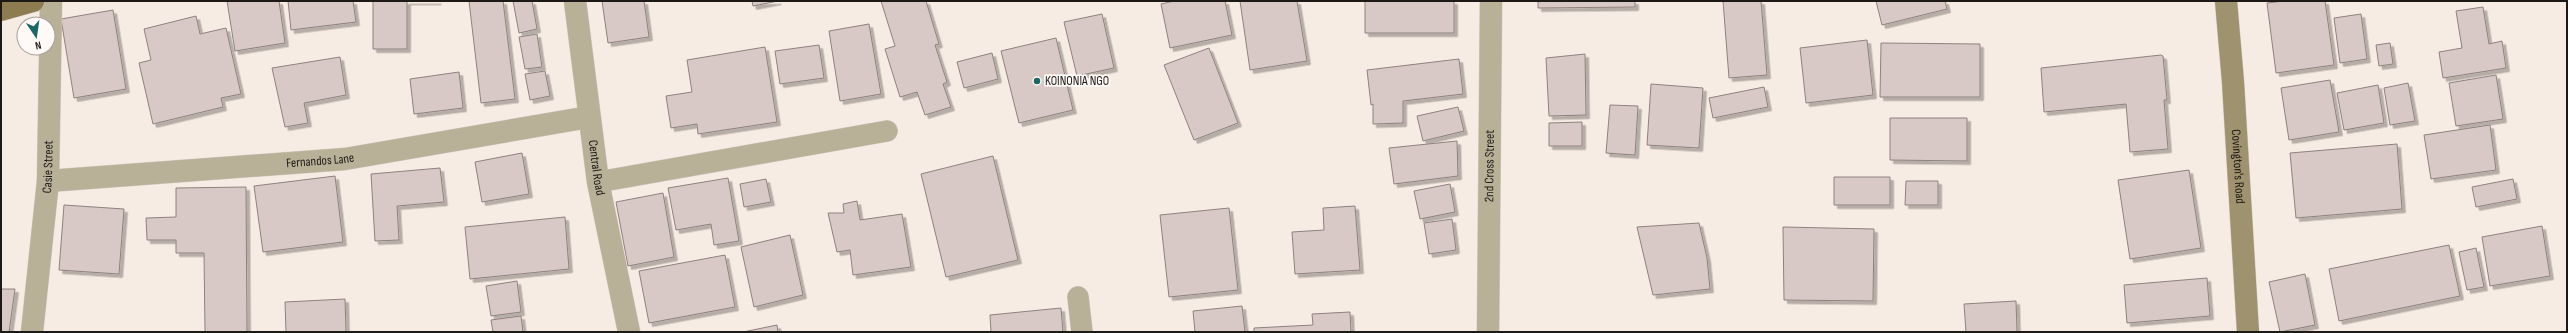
<svg xmlns="http://www.w3.org/2000/svg" width="2568" height="333" viewBox="0 0 2568 333" font-family="'Sofia Sans Condensed',sans-serif">
  <style>
    .building { fill: #d8c9c6; stroke: #8e817e; filter: url(#shadow) }
    .lines { fill: none; stroke-linecap: round; stroke-linejoin: round }
    .lane-casing { stroke: #d4cac2; stroke-width: 22 }
    .street-casing { stroke: #d4cac2; stroke-width: 23 }
    .secondary-casing { stroke: #d4cac2; stroke-width: 23 }
    .primary-casing { stroke: #d4cac2; stroke-width: 23 }
    .lane { stroke: #b9b098; stroke-width: 21 }
    .street { stroke: #b9b098; stroke-width: 22 }
    .secondary { stroke: #9f926e; stroke-width: 22 }
    .primary { stroke: #8c7c4f; stroke-width: 22 }
    .poi-dot { fill: #1a6866; stroke: #fffaf7; stroke-width: 1.5 }
    .labels { text-anchor: middle; dominant-baseline: central; stroke-width: 3.5; stroke-linejoin: round; paint-order: stroke }
    .poi-label { font-size: 13px; fill: #1d1916; stroke: #fffaf7; text-anchor: start }
    .street-label { font-size: 13px; fill: #1d1916; stroke: #fffaf7 }
  </style>
  <defs>
    <filter id="shadow"><feDropShadow dx="3.5" dy="3.5" stdDeviation="0" flood-color="#0004"/></filter>
  </defs>
  <rect width="100%" height="100%" fill="#f7ece3"/>
  <path class="building" d="M227,1H279L285,43L235,51Z
    M288,1H353L356,22L291,30Z
    M373,1H438H407V49H373Z
    M469,1H503L515,99L481,103Z
    M513,1H532L537,29L519,33Z
    M602,1H644L649,37L608,43Z
    M752,1H778L753,6Z
    M881,1H926L939,44L935,45L947,82L943,84L951,107L925,115L917,92L900,97L885,49L895,46Z
    M1174,1H1225L1232,35L1170,48L1161,4Z
    M1240,1H1297L1307,61L1250,70Z
    M1365,1H1454V33H1365Z
    M1538,1H1635V7L1538,8Z
    M1723,1H1761L1767,75L1729,78Z
    M1876,1H1945L1947,9L1882,25Z
    M2285,1H2325L2334,65L2276,73L2267,3Z
    M2483,7L2489,44L2502,41L2506,68L2443,78L2439,52L2462,48L2456,11Z
    M113,10L126,89L74,98L61,19Z
    M1102,14L1114,68L1077,76L1064,22Z
    M2361,14L2367,59L2340,63L2334,18Z
    M196,16L200,34L226,28L241,94L221,98L223,107L153,124L139,63L151,60L144,29Z
    M869,24L881,94L840,101L829,31Z
    M537,34L542,67L525,69L519,37Z
    M1056,38L1073,110L1019,123L1001,51Z
    M1867,40L1873,95L1806,103L1800,48Z
    M1881,43L1980,44V97H1880Z
    M2390,43L2393,64L2379,66L2376,45Z
    M819,45L824,78L780,84L775,51Z
    M765,47L777,122L698,134L697,124L671,128L666,96L692,92L687,60Z
    M1209,48L1238,123L1194,140L1164,65Z
    M992,53L998,79L964,88L957,62Z
    M1585,54L1586,115L1549,116L1546,58Z
    M2161,55L2163,56L2167,100H2164L2168,149L2130,152L2126,104L2044,112L2041,68Z
    M340,57L346,95L304,103L308,123L285,127L272,68Z
    M1459,59L1463,94L1403,101V123L1373,124V104L1371,105L1367,70Z
    M545,71L550,96L530,100L525,74Z
    M459,72L463,108L414,114L410,79Z
    M2496,75L2503,119L2456,126L2449,83Z
    M2330,80L2339,132L2289,140L2281,88Z
    M2408,83L2415,121L2390,125L2384,88Z
    M1651,84L1703,88L1699,148L1647,145Z
    M2378,85L2384,123L2344,130L2337,93Z
    M1764,87L1768,107L1713,118L1709,98Z
    M1610,105L1638,106L1635,155L1606,153Z
    M1458,107L1464,131L1423,141L1417,116Z
    M1890,118H1967V161L1890,160Z
    M1582,122V146H1549V123Z
    M2490,125L2496,170L2431,179L2424,135Z
    M1457,141L1458,176L1394,184L1389,148Z
    M2397,144L2402,209L2296,218L2290,153Z
    M522,153L529,194L482,202L475,162Z
    M993,156L1018,260L946,277L921,174Z
    M440,168L444,202L397,206L399,240L375,241L371,174Z
    M2189,170L2201,248L2130,259L2118,180Z
    M335,176L343,242L263,252L254,186Z
    M1834,177H1890V205H1834Z
    M728,178L739,241L714,245L711,224L676,230L668,188Z
    M766,179L771,202L744,207L740,184Z
    M2513,179L2517,199L2476,207L2472,187Z
    M1906,181H1938V205H1905Z
    M1450,184L1455,212L1420,219L1414,191Z
    M246,187L247,332H205L204,253H176V240H147L146,218L176,217V188Z
    M663,193L674,257L628,266L616,202Z
    M857,201L860,220L902,214L911,267L853,275L850,250L837,252L828,213H844L843,204Z
    M64,205L124,209L119,274L59,270Z
    M1355,206L1360,270L1295,274L1292,232L1324,230L1323,208Z
    M1229,208L1238,290L1169,297L1160,215Z
    M565,217L569,269L470,279L465,227Z
    M1452,219L1456,250L1429,254L1424,223Z
    M1699,223L1707,258L1710,289L1653,295L1637,227Z
    M2542,226L2550,276L2490,286L2482,237Z
    M1783,227L1874,229L1873,301L1784,300Z
    M790,235L803,295L754,307L741,247Z
    M2449,245L2460,296L2339,321L2329,269Z
    M2476,248L2484,287L2467,290L2459,252Z
    M725,255L735,307L649,323L639,271Z
    M2305,274L2315,325L2280,332L2269,282Z
    M2207,278L2210,316L2127,323L2124,285Z
    M517,281L521,312L491,316L486,286Z
    M1,289H15L9,332H1Z
    M345,299L346,332H286L285,302Z
    M2016,301L2017,332H1966L1964,304Z
    M1242,306L1245,332H1195L1193,311Z
    M1061,308L1063,332H991L990,315Z
    M1350,312L1351,332H1254V328L1313,325L1312,314Z
    M521,316L523,332H493L491,320Z
    M777,325L778,332H743Z"/>
  <g class="lines">
    <g class="lane-casing">
      <path id="lane" d="M598,182L887,131
        M1078,297L1082,332"/>
    </g>
    <g class="street-casing">
      <g id="street">
        <path id="s1" d="M575,1L598,182L629,332"/>
        <path id="s2" d="M48,181L345,159L589,117"/>
        <path id="s3" d="M32,332L48,181L51,1"/>
        <path id="s4" d="M1488,332L1491,1"/>
      </g>
    </g>
    <g class="secondary-casing">
      <g id="secondary">
        <path id="s5" d="M2226,1L2233,82L2248,332"/>
      </g>
    </g>
    <g class="primary-casing">
      <path id="primary" d="M1,10L33,1"/>
    </g>
    <use href="#lane" class="lane"/>
    <use href="#street" class="street"/>
    <use href="#secondary" class="secondary"/>
    <use href="#primary" class="primary"/>
  </g>
  <circle class="poi-dot" cx="1037" cy="81" r="4"/>
  <g class="labels">
    <g class="poi-label">
      <text x="1045" y="81">KOINONIA NGO</text>
    </g>
    <g class="street-label">
      <text stroke="none"><textPath href="#s2" startOffset="273">Fernandos Lane</textPath></text>
      <text stroke="none"><textPath href="#s4" startOffset="166">2nd Cross Street</textPath></text>
      <text stroke="none"><textPath href="#s5" startOffset="166">Covington's Road</textPath></text>
      <text stroke="none"><textPath href="#s3" startOffset="166">Casie Street</textPath></text>
      <text stroke="none"><textPath href="#s1" startOffset="168">Central Road</textPath></text>
    </g>
  </g>
  <rect width="2568" height="333" fill="none" stroke="#1d1916" stroke-width="4"/>
  <g transform="translate(36 36) rotate(167)"><circle r="19" fill="#fffaf7" stroke="#a5a09d"/>
  <path d="M0-3L7 15L0 10L-7 15Z" fill="#1a6866"/>
  <text y="-6" font-size="11" font-weight="bold" text-anchor="middle" fill="#1d1916">N</text>
  </g>
</svg>
